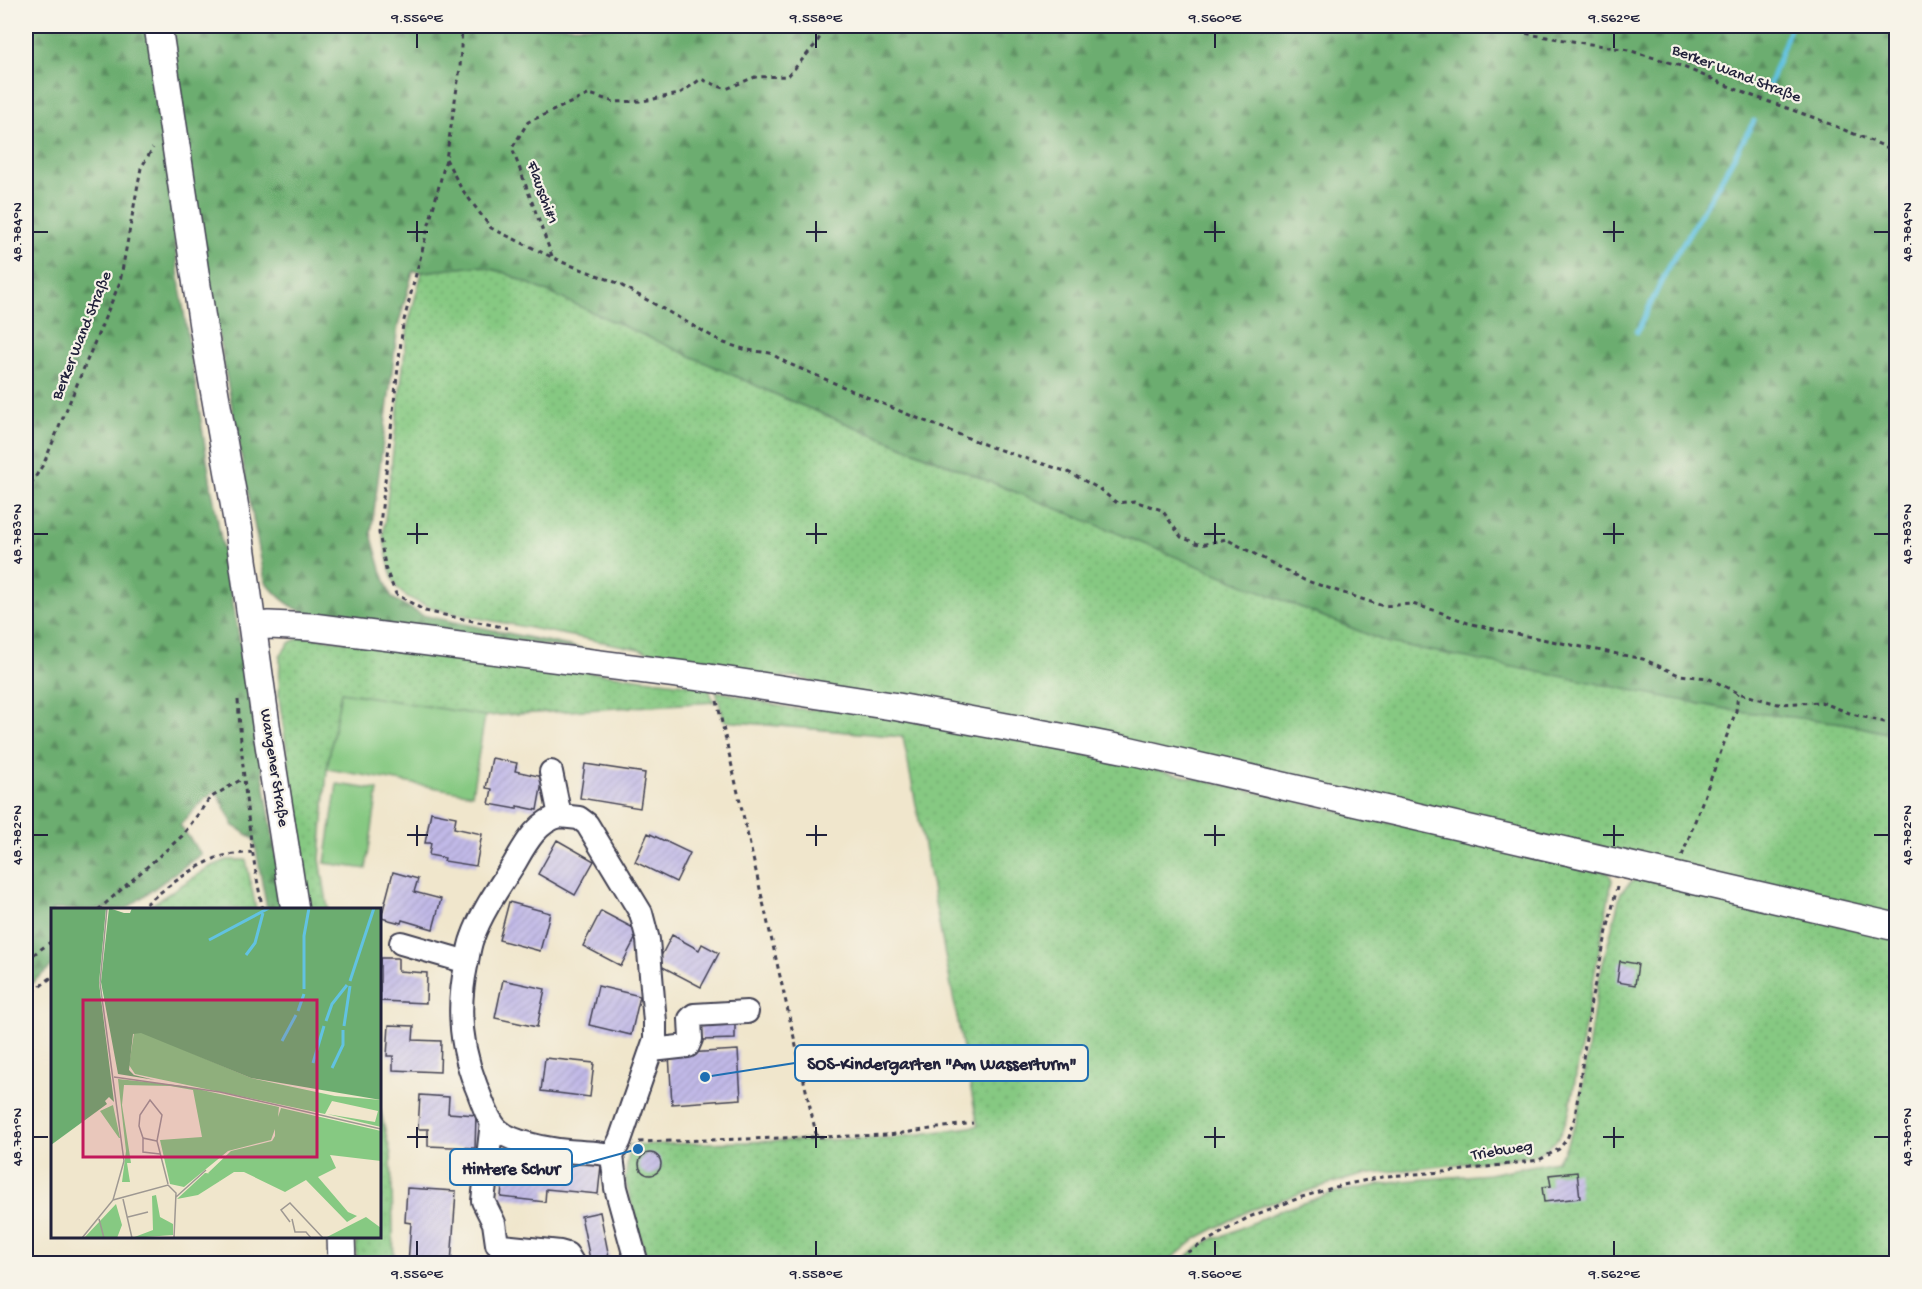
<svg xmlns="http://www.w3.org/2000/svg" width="1922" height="1289" viewBox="0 0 1922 1289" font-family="'Gochi Hand',sans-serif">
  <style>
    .grass { fill: url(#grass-dots); stroke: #54765e; stroke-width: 1.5 }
    .forest { fill: url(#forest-firs); stroke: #476856; stroke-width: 1.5 }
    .park { fill: #86c982; stroke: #54765e; stroke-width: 1.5 }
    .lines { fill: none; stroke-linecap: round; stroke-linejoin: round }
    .stream { stroke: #62c2e1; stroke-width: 5 }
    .building { fill: url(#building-hatch) }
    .minor-casing { stroke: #413f51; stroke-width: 26 }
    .major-casing { stroke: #413f51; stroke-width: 30 }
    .path { stroke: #413f51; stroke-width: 3; stroke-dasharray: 4.5 4.5; stroke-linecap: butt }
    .minor { stroke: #fff; stroke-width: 22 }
    .major { stroke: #fff; stroke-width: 27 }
    .ticks { fill: none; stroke: #22223b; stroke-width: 2 }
    .labels { text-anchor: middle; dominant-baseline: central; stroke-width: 4.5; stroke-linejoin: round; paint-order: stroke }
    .street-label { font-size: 16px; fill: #22223b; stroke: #f7f3e8 }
    .inset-river { fill: none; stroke: #62c2e1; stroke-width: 3 }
    .inset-road { fill: none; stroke: #9e9892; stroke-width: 1.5 }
    .view { fill: #c2185b; fill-opacity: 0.15; stroke: #c2185b; stroke-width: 3 }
    .inset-edge { fill: none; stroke: #22223b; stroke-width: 3 }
    .leader { fill: none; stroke: #1f6fb2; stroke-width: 2 }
    .callout-dot { fill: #1f6fb2; stroke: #f7f3e8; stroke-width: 2 }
    .callout { fill: #f7f3e8; stroke: #1f6fb2; stroke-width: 2 }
    .callout-label { font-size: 18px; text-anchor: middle; font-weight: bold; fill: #22223b }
    .neatline { fill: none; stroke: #22223b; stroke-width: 2 }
    .ticks-label { font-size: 15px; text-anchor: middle; fill: #22223b }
  </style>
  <defs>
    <pattern id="grass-dots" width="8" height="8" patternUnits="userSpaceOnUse" patternTransform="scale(1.5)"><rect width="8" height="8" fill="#86c982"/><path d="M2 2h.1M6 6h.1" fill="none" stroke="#73ac71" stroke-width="1.8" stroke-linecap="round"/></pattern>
    <pattern id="forest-firs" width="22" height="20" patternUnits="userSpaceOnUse" patternTransform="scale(1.5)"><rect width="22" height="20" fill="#6cad70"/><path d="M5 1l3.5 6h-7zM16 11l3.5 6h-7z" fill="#588c5d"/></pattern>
    <pattern id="building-hatch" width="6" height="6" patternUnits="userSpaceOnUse" patternTransform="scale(1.5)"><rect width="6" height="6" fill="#c1b9e7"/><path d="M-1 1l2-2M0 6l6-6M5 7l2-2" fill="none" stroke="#a69fc7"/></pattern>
  </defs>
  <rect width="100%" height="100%" fill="#f7f3e8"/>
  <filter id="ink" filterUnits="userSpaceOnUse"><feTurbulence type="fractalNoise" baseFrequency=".0167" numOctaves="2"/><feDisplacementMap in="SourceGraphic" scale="12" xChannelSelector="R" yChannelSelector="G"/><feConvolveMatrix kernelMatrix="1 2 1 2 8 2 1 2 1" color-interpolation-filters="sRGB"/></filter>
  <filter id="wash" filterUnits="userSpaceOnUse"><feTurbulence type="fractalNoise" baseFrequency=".008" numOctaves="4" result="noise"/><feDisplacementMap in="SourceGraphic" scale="24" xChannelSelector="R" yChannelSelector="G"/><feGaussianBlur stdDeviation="1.35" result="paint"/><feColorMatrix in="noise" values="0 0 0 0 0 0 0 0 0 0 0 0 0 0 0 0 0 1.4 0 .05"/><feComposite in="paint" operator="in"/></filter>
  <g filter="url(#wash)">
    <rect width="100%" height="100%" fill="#f0e6cc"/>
    <path class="grass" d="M478,266L503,272L786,399L1386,642L1843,723L1896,735V917L828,688L798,677L763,678L666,665L658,656L639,649L452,613C437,609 410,602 399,590C390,580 386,550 383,535L408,325L422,272Z
      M302,636L708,687L714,702L485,716L341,692L327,769L320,859L328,909H310L279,697L280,656L289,643Z
      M716,691C759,698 789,716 834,707L1042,744L1608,872L1612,880L1569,1113C1560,1137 1556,1147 1531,1156L1362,1175L1326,1185L1250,1210L1197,1238L1165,1264L647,1263L625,1179L630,1145L892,1138L978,1126L903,737L724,721Z
      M227,860H246L256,909H145L208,868Z
      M1641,878L1896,938V1263L1179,1264L1193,1251L1215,1237L1218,1238L1279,1211L1333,1193L1403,1181L1489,1174L1556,1161L1564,1151L1578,1117L1598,983L1621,892L1632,881Z
      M380,1109L391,1155L394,1263H356V1237L380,1236Z"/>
    <path class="forest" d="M26,26H149L168,163L179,280L211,485L247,679L285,909H267L254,839L234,826L216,791L202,801L180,825L201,854L126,909L52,910V966L26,988Z
      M168,26H1896V735L1843,723L1736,711L1386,642L786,399L503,272L478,266L422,272L413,271L398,326L371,534L382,573L392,598L422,615L598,652L314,616C292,609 279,599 265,581L185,159Z"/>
    <path class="park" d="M341,692L485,716L472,794L327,769Z
      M337,784L378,790L366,869L325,863Z"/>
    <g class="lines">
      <path class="stream" d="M1768,88L1791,26
        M1637,332L1669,266L1716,189L1754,121
        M1891,519L1896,504"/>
    </g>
    <g id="blocks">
      <path class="building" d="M492,758L517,763L515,771L543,777L537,810L517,806V809L489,804L492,789L486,788Z
        M585,764L645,773L640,808L580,798Z
        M431,812L456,817L454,828L482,834L476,866L444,861L445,858L429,855L431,843H425Z
        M648,833L690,853L676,882L635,862Z
        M557,840L594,861L575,895L538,874Z
        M393,872L418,879L414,892L441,899L433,929L402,920L401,923L381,918Z
        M509,902L550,913L540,951L499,940Z
        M601,911L639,931L621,966L583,946Z
        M672,935L699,950L702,944L719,953L701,987L657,964Z
        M380,958H398V971L427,973L426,1003L380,1001Z
        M1620,961L1638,964L1635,985L1617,982Z
        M503,980L545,989L537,1027L495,1018Z
        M598,986L640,996L631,1035L589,1025Z
        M735,1019V1039L701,1040L700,1020Z
        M389,1025L414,1026L413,1040L441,1041L440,1072L393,1070V1056H387Z
        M738,1050L741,1099L672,1104L669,1054Z
        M545,1058L594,1063L590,1097L541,1091Z
        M420,1095L449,1097L448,1113L476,1115L475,1148L428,1146V1129H418Z
        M639 1164a11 11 0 1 1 22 0a11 11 0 1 1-22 0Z
        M505,1155L601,1165L598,1194L546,1189L545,1202L501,1197Z
        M1577,1172L1580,1198L1544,1202L1542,1187L1551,1186L1549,1175Z
        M407,1188L456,1191L451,1264H408L411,1223L405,1222Z
        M600,1212L610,1262L591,1264L581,1216Z"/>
    </g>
  </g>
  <g filter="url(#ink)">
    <use href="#blocks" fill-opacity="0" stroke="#413f51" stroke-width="1.5"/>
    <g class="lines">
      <g class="minor-casing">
        <path id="minor" d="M551,772L560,816
          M560,816L579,818L587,824L641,913L648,940L655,1022V1039L620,1140L612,1156C598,1151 583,1153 567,1151C549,1149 512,1143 498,1130C487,1120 482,1100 476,1086C460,1046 457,1008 466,966C468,957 469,947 472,939C481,913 499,887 514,864C525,845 537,821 560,816Z
          M401,943L467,962
          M652,1050L688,1046L691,1039L690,1019L694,1015L747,1012
          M492,1122L483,1201L494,1223L497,1244L502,1246L560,1252L567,1254L573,1264
          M612,1156L616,1188L637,1264"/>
      </g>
      <g class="major-casing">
        <path id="major" d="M158,26L203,326L239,531L267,732L295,910
          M253,627L269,625L312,627L709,678L898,707L1071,739L1127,750L1896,927
          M341,1236L342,1264"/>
      </g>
      <path class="path" d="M462,26L460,68L446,159L403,324L379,533L386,570L396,594L425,611L507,628
        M1491,26L1534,35L1628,50L1681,66L1750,95L1815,118L1896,151
        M446,159L461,188L491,228L562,262L615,282L724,343L747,350L770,353L787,363L907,414L991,447L1068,472L1098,488L1117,503L1134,501L1162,510L1181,537L1201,545L1226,539L1304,580L1383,606L1412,604L1437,611L1468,623L1506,632L1643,659L1679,675L1708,678L1738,693L1778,704L1821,702L1852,714L1896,725
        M552,256L512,148L528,122L590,94L614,102L643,101L679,94L701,79L726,89L755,77L788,76L815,45L827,26
        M26,492L44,463L120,282L141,168L153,148
        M238,700C243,771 248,840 263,910
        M717,701L817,1138
        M1682,856L1736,711L1738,693
        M98,910L182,836L210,798L242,779
        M139,910C160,892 184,873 210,861C222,854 238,854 252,852
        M26,960L52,941
        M26,997L52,977
        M639,1142L889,1135L973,1123
        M1174,1264L1188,1252L1249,1217L1302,1197L1343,1185L1387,1176L1457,1171L1539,1160L1559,1149L1567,1139L1575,1117L1591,1001L1617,887"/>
      <use href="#minor" class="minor"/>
      <use href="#major" class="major"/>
    </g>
  </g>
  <path class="ticks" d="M417,33V48M816,33V48M1215,33V48M1614,33V48M417,221V242M816,221V242M1215,221V242M1614,221V242M33,232H48M407,232H428M806,232H827M1204,232H1225M1603,232H1624M1874,232H1889M417,523V544M816,523V544M1215,523V544M1614,523V544M33,534H48M407,534H428M806,534H827M1204,534H1225M1603,534H1624M1874,534H1889M417,825V846M816,825V846M1215,825V846M1614,825V846M33,835H48M407,835H428M806,835H827M1204,835H1225M1603,835H1624M1874,835H1889M417,1127V1148M816,1127V1148M1215,1127V1148M1614,1127V1148M33,1137H48M407,1137H428M806,1137H827M1204,1137H1225M1603,1137H1624M1874,1137H1889M417,1241V1256M816,1241V1256M1215,1241V1256M1614,1241V1256"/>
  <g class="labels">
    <g class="street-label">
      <text transform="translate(1736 75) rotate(21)">Berker Wand Straße</text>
      <text transform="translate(541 193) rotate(70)">Flauschi#1</text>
      <text transform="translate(83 336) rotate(-68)">Berker Wand Straße</text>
      <text transform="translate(273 768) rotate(81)">Wangener Straße</text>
      <text transform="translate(1502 1152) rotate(-9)">Triebweg</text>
    </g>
  </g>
  <g transform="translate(51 908)">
    <rect width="330" height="330" fill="#f0e6cc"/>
    <path d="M83,125H93L200,170L284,188L330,192V219L276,206L324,214L327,203L281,193L274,206L84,166L78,157ZM67,171L133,178L228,199L227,209L230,200L330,223V253L279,247L285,260L267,269L297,304L306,308L296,314L255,272L234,284L193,264H183L169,273L157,265L180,243L221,233L224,228V221L220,232L177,243L133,279L119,276L109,232L151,229L142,182L119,178L73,177L71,197L80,255H76L79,274H71L75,243ZM62,197L69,230H68L49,203ZM105,287L109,309L122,316V327L81,330L102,322L101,288ZM65,296L71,317L66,330H33ZM315,309L330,320V330H274Z" fill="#86c982"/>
    <path d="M0,0H55L48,75L63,194L58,189L54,193L56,196L0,237ZM58,0L73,5H79L81,0H330V192L200,170L90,125L82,126L78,162L83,167L104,172L67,166L50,74Z" fill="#6cad70"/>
    <path d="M154,265L164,266L169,273L147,287L126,291Z" fill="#86c982"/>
    <path class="inset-river" d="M158,32L218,0M195,47L204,35L212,5M299,73L323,0M253,81V28L258,0M247,103L253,86M275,113L281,96L296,77M293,118L299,78M231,133L245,107M262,155L273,118M281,160L292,137V122"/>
    <path class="inset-road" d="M63,169L169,184L330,221M99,192L111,207L106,233L92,230L88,218L89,207ZM92,229V244L109,246M106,233L117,276M125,289L155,262M72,291L81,330M62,292L117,277L125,285L123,330M77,309L97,304M48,311L53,330M241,311L244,324H255L260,330M239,314L230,302L239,295L272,330M31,330L62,292L73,253L49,75L56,0"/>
    <path class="view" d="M32,92H266V249H32Z"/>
    <rect width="330" height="330" class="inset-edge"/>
  </g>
  <path class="leader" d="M705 1077L795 1063M638 1149L572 1167"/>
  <g class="callout-dot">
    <circle cx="705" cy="1077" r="6"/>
    <circle cx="638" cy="1149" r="6"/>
  </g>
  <g class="callout">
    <rect x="795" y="1045" width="293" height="36" rx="6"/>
    <rect x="450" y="1149" width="122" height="36" rx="6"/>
  </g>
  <g class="callout-label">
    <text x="942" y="1069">SOS-Kindergarten "Am Wasserturm"</text>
    <text x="511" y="1174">Hintere Schur</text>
  </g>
  <rect width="1922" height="1289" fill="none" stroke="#f7f3e8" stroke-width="66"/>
  <rect x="33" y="33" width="1856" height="1223" class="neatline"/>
  <g class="ticks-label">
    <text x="417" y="22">9.556°E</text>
    <text x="816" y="22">9.558°E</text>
    <text x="1215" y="22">9.560°E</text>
    <text x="1614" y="22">9.562°E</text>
    <text transform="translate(16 232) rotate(-90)" y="5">48.784°N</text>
    <text transform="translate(1906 232) rotate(-90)" y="5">48.784°N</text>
    <text transform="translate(16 534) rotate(-90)" y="5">48.783°N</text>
    <text transform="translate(1906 534) rotate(-90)" y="5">48.783°N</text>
    <text transform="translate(16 835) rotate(-90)" y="5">48.782°N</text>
    <text transform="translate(1906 835) rotate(-90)" y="5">48.782°N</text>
    <text transform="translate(16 1137) rotate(-90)" y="5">48.781°N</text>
    <text transform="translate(1906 1137) rotate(-90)" y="5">48.781°N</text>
    <text x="417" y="1278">9.556°E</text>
    <text x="816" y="1278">9.558°E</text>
    <text x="1215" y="1278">9.560°E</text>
    <text x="1614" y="1278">9.562°E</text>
  </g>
</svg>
